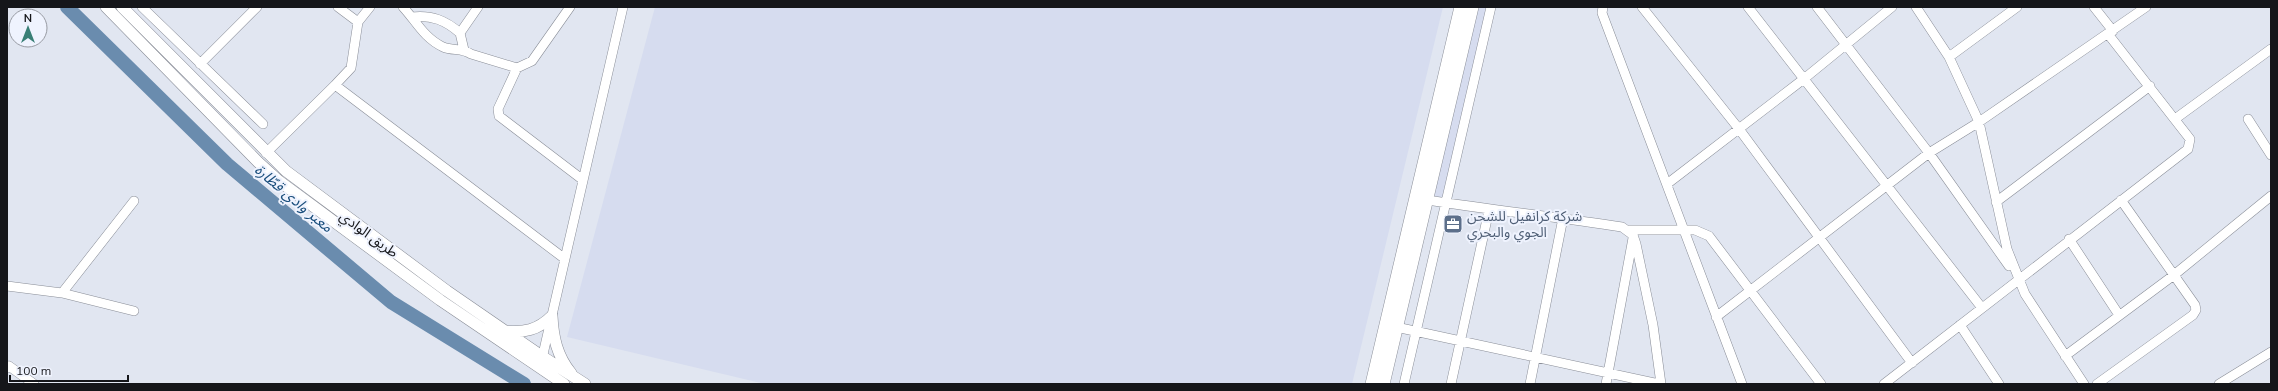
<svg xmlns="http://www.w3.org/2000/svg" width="2278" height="391" viewBox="0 0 2278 391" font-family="Mulish,'Noto Sans Arabic',sans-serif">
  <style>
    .built { fill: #d6dcef }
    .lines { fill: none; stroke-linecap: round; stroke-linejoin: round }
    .river { stroke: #6a8cae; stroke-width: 14 }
    .minor-casing { stroke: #898d97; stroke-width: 10 }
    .major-casing { stroke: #898d97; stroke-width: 12 }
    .highway-casing { stroke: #898d97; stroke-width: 14 }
    .minor { stroke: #fff; stroke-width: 9 }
    .major { stroke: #fff; stroke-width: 11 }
    .highway { stroke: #fff; stroke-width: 13 }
    .labels { text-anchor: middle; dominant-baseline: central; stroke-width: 4; stroke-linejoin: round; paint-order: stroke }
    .service-label { font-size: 14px; fill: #4e5e75; stroke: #eff3fe; text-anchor: start }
    .street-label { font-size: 14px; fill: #15161a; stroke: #eff3fe }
    .water-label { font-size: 15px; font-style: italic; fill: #1a4e7c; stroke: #eff3fe }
  </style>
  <rect width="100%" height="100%" fill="#e1e6f1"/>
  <path class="built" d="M655,7H1443L1352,384H765L567,337Z
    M1476,7H1495L1451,202L1429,200Z"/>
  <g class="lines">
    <path class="river" d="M67,7L227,164L391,302L524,384"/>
    <g class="minor-casing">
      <path id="minor" d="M142,7L263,124
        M338,7L358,22
        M403,7C416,21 424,38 443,47C453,51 462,48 471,54L517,68L532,61L570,7
        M1603,7L1602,13L1742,384
        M1642,7L1739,129L1912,363
        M1748,7L1982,308
        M1817,7L1929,153L2009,266
        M1916,7L1949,57L1979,122L2007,249L2025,294L2084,384
        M2094,7L2113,31
        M412,17C432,15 445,20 460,33
        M464,50L460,33L478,7
        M1949,57L2017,7
        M200,64L257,7
        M517,68L498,109L499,116L583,180
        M335,85L351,68L358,22L370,7
        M2175,119L2271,49
        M2248,119L2271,155
        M266,153L335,85L565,259
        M1667,184L1805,78L1892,7
        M1427,200C1492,210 1557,217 1622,227L1633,235L1636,244L1653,325L1661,384
        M1996,202L2150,86
        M1629,230H1695L1709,236L1821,384
        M2069,239L2119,315
        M7,286L62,293L134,311
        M62,293L134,201
        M1716,317L1929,153L1979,122L2146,7
        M1960,325L1999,384
        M1396,327L1659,384
        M2065,356L2174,275L2271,196
        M541,363L623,7
        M7,368L9,366L34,384
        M1404,384L1491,7
        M1451,384L1489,210
        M1530,384L1563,218
        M1606,384L1633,238
        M1884,384L2188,149L2190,139L2108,34
        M2097,384L2193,315L2196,310L2195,305L2121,200
        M2219,384L2271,352"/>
    </g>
    <g class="major-casing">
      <path id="major" d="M106,7L258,162L279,181L440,300L564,384
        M122,7L286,171L447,291L543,357L585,384
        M552,316C553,337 557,356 571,373
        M505,331C524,333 538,330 552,316"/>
    </g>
    <g class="highway-casing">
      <path id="highway" d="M1372,384L1461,7
        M1383,384L1472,7"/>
    </g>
    <use href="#minor" class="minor"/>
    <use href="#major" class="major"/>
    <use href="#highway" class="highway"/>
  </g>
  <defs>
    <g id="office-square" transform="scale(1)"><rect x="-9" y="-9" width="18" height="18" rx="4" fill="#5c6f8a" stroke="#eff3fe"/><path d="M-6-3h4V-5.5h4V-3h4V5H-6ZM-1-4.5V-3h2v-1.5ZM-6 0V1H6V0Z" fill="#fff"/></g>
  </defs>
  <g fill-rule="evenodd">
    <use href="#office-square" x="1453" y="224"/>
  </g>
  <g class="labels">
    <g class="service-label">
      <text x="1467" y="216">شركة كرانفيل للشحن<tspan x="1467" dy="16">الجوي والبحري</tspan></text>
    </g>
    <g class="street-label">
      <text transform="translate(369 234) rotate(36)">طريق الوادي</text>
    </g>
    <g class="water-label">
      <text transform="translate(294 198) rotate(40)">معبر وادي قطّارة</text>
    </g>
  </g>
  <rect width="2278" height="391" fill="none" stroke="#15161a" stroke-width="16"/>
  <g transform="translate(28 28)"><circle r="19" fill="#eff3fe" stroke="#989ba3"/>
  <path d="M0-3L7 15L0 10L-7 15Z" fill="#397f76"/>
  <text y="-6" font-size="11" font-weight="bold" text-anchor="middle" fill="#15161a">N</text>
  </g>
  <path d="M10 375v6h118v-6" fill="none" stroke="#15161a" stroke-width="2"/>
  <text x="16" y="375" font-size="12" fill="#15161a" stroke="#eff3fe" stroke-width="3" paint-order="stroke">100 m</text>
</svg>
